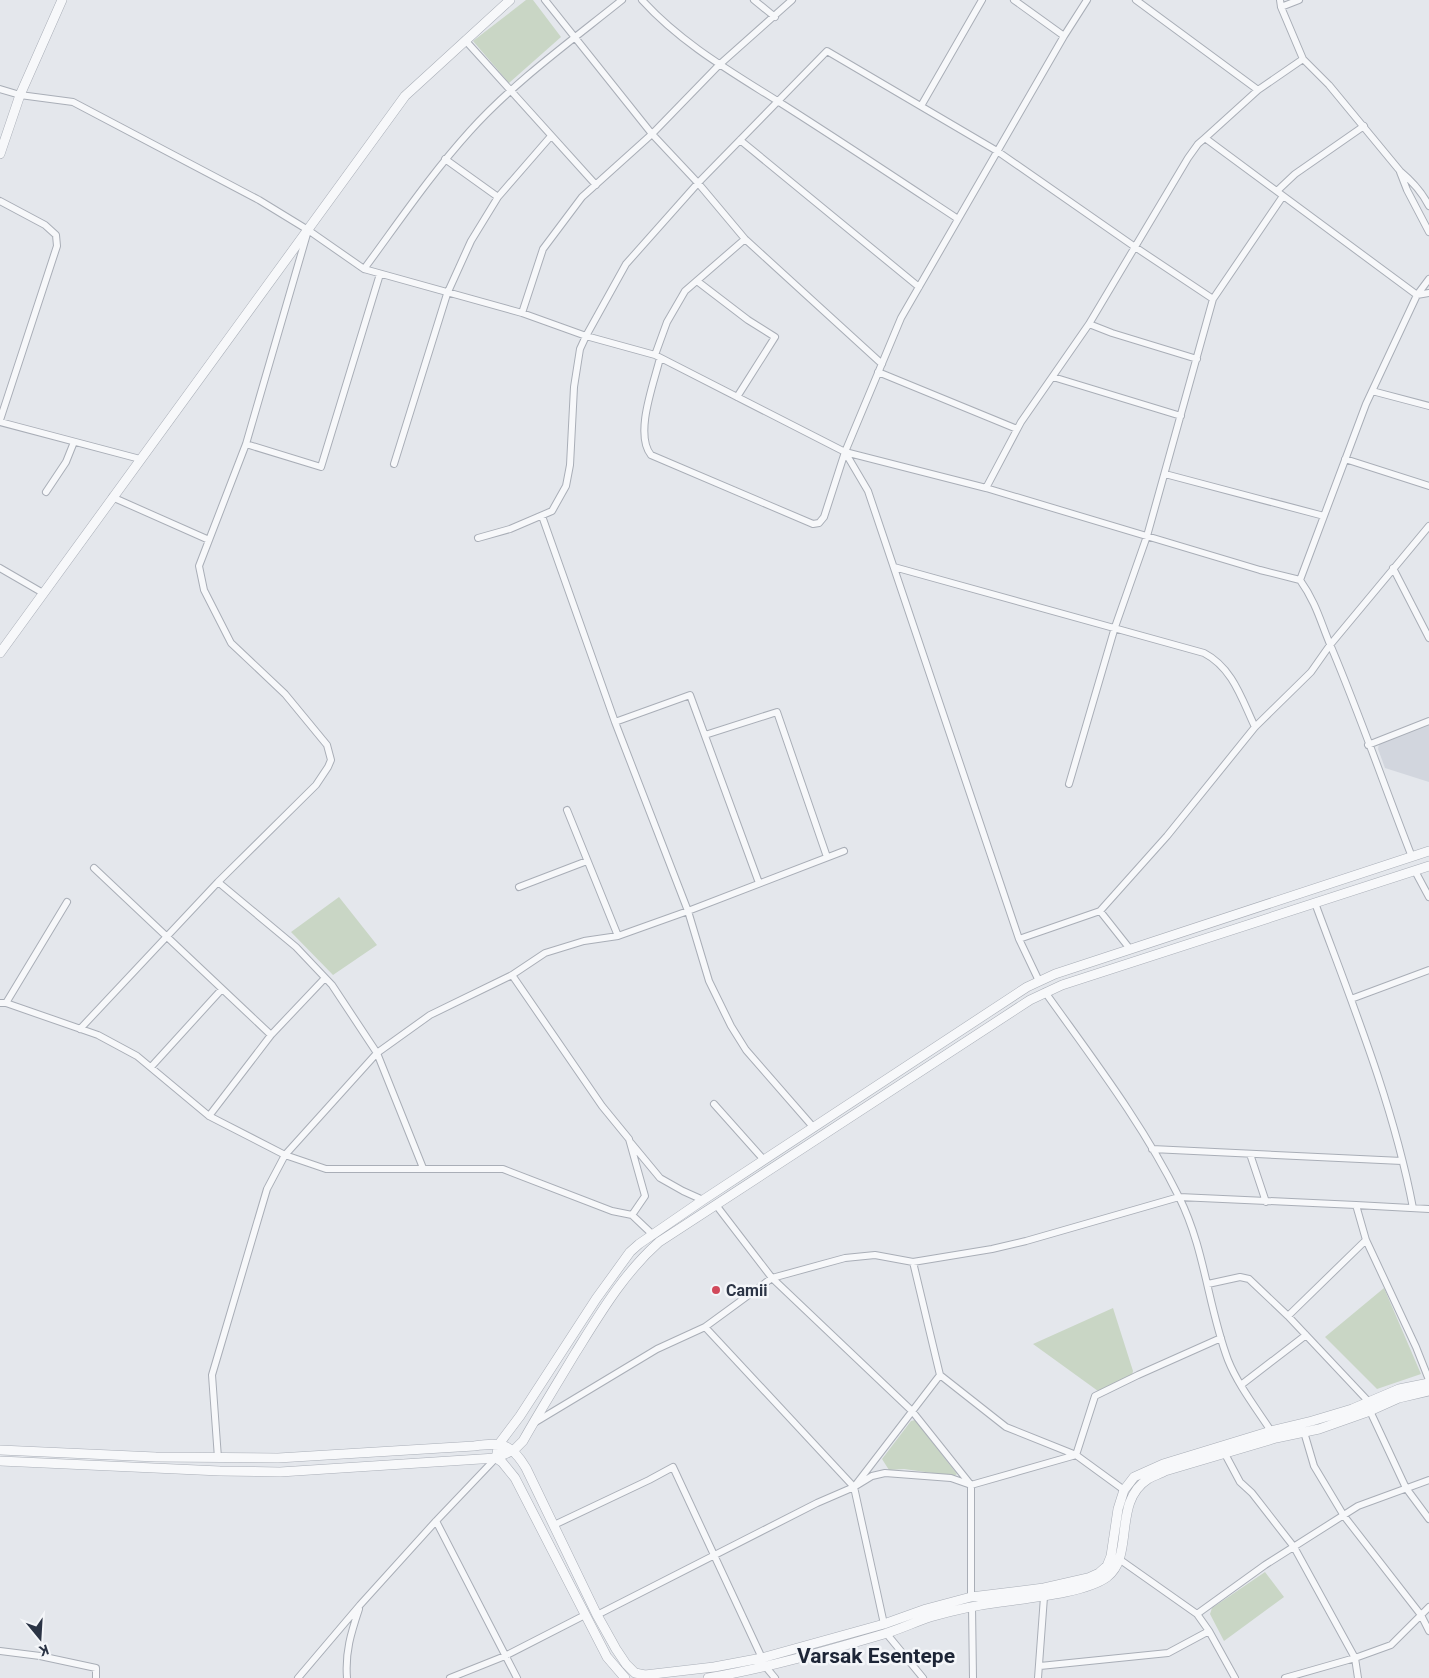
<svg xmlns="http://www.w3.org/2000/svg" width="1429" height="1678" viewBox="0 0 1429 1678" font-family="Roboto,sans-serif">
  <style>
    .built { fill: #d2d6de }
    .park { fill: #c9d6c5 }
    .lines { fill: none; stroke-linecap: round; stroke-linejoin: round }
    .minor-casing { stroke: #a9aeb7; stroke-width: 8 }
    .tertiary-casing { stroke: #a9aeb7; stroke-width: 10 }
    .minor { stroke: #f7f8fa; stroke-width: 6 }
    .tertiary { stroke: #f7f8fa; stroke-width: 9 }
    .poi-dot { fill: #d1495b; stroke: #f4f6f9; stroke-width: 2 }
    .labels { text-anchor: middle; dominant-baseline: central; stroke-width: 5; stroke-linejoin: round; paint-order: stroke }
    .poi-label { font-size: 16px; font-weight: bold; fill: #2b3445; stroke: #f4f6f9; text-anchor: start }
    .district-label { font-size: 21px; font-weight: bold; fill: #1d2536; stroke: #f4f6f9 }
  </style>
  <rect width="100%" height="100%" fill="#e4e7ec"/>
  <path class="built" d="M1429,723V782L1385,768L1378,749L1379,744Z"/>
  <path class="park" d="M526,0H533L561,37L509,83L473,41Z
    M339,897L377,945L333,975L291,932Z
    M1384,1288L1421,1374L1377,1389L1325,1337Z
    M1113,1308L1133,1371L1132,1375L1098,1391L1033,1344Z
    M915,1420L957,1474L954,1476L904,1469L889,1470L882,1459L911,1421Z
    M1265,1572L1284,1597L1224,1641L1210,1614L1212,1608Z"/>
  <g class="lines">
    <g class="minor-casing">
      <path id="minor" d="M545,0L652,134L698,183L745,239L882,364
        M642,0C681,43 730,71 779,102C839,140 899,180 958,219
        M754,0L775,17
        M1014,0L1064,36
        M1136,0L1258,90
        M1280,0L1281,7L1303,59L1329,85L1400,171C1412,181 1422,192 1429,206
        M1281,7L1299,0
        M465,40L596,185
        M0,89L20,95L73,102L259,200L308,230L364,269L522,313L586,336L655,355L845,452L868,491L1019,939L1039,981
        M921,106L982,0
        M1205,138L1258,90L1303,59
        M740,140L919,287
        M445,159L498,197
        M1400,172L1407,190L1429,232
        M1277,191L1295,174L1364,126
        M0,201L45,225L56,235L57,246L0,420
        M364,269C398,223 431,174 470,131C513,83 571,41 622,0
        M697,281L748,320L775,337L737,397
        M522,313L543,249L582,197L652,134L719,65L792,0
        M1089,324L1112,333L1197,359
        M655,355L667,322L685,291L745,239
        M660,358C654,383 634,434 651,455L813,524L819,523L824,517L845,452L901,318L1064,36L1087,0
        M878,372L1017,429
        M1053,377L1181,416
        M1372,391L1429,406
        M0,422L140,459
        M246,444L321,467L380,274
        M845,452L986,488L1260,570L1300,580C1317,604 1321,624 1332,649C1361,718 1385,788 1412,857
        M1345,459L1429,486
        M394,464L447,294L471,241L498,197L551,136
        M1165,474L1324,516
        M986,488L1021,422L1089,324L1188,158L1198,144L1205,138L1417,295L1429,293
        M46,492L66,462L74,442
        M112,497L209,540
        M542,516L615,722L688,911L709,981L731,1026L746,1050L814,1128
        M478,538L510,529L552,511L566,486L570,465L574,387L580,349L586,336L626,264L698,183L827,51L997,151L1135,247L1213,299
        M894,567L1204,653C1233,668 1242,700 1255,727
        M0,568L43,593
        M1393,568L1429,638
        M1300,580L1366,404L1417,295L1429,279
        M615,722L690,695L759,883
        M705,735L777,712L827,857
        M1368,745L1429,721
        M1069,784L1115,627L1147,536L1213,299L1283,196
        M567,810L618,936
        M94,868L271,1035
        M1415,871L1429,897
        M218,882L296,947L332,985L377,1053L423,1168
        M519,887L587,861
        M1315,903C1352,1003 1393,1103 1413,1208
        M1100,911L1130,949
        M1019,939L1100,911L1167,836L1255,727L1311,672L1330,645L1429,526
        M512,975L602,1106L629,1139L645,1196L632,1215
        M1045,992C1092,1058 1143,1124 1179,1197C1205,1249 1208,1307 1228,1360C1238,1385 1256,1408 1271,1431
        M1351,999L1429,970
        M0,1003H6L98,1035L137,1056L209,1116L285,1155L326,1169H503L612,1211L632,1215L652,1234
        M6,1003L67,902
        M80,1029L218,882L316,785L328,767L331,760L327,745L285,694L231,643L204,590L199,566L246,444L307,234
        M151,1067L222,989
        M714,1104L764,1160
        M209,1116L271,1035L325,978
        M631,1143L660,1178L683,1191L703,1200
        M1152,1149L1402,1161
        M1250,1154L1266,1202
        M716,1205L772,1278L912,1411L971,1485V1597
        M1356,1205L1429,1209
        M1208,1284L1240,1277L1249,1279L1288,1316L1369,1402
        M1288,1316L1366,1240
        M705,1327L854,1487
        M940,1375L1006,1427L1076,1455L1124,1490
        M1241,1385L1306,1335
        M1370,1411L1406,1488L1429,1519
        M534,1423L657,1349L705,1327L772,1278L845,1258L875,1255L913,1262L992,1249L1026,1241L1179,1197L1356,1205L1366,1240L1416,1347L1429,1380
        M1304,1432L1314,1466L1344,1516L1421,1615L1429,1631
        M1225,1454L1240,1482L1252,1493L1294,1547L1355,1658L1358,1678
        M218,1458L212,1375L267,1189L285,1155L377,1053L430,1015L512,975L545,953L584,941L618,936L688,911L844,851
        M436,1521L517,1678
        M554,1525L649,1480L673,1467L762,1658
        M1119,1559L1197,1614L1209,1631L1235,1678
        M972,1606L973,1678
        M1197,1614L1265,1565L1358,1506L1429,1480
        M597,1615L817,1503L854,1487L872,1476L885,1473L951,1478L971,1485L1076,1455L1095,1396L1138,1375L1221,1338
        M884,1624L854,1487L940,1375L913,1262
        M886,1633L923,1678
        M0,1651L40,1656L96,1668V1678
        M765,1666L775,1678
        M1040,1666L1168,1653L1209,1631
        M298,1678L360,1605L436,1521L496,1458
        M347,1678C345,1652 351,1633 359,1609
        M450,1678L505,1656L585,1615
        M1038,1678L1044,1597
        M1285,1678L1355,1658L1391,1645L1429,1607"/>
    </g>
    <g class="tertiary-casing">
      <path id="tertiary" d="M0,154L20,95L62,0
        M0,653L405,96L510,0
        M0,1450L156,1457L278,1458L474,1446C502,1442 511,1443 526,1468L597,1615L616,1649L626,1664L635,1673L645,1675L714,1667L762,1658L884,1624L926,1609L971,1597L1044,1588L1088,1578L1099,1573L1107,1566L1111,1556L1118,1509L1124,1490L1134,1477L1163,1464L1271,1431L1312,1421L1352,1409L1399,1389L1429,1383
        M496,1458L499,1444L520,1416L596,1299L630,1252L639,1244L703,1200L1027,987L1055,974L1429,851
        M496,1458L514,1450L523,1441C540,1411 558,1382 576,1352C601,1312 624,1273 659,1242L1030,1000L1062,985L1429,866
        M0,1461L220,1471L280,1472L496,1458L502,1462L515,1478L607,1657L625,1678
        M708,1678C767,1668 826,1651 884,1634C900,1629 915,1622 930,1617C954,1610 977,1605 1001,1602C1028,1598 1085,1593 1107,1577C1135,1556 1112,1502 1148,1479C1153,1476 1160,1474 1165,1471L1276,1438L1319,1429L1370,1411L1399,1398L1429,1391"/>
    </g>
    <use href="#minor" class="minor"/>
    <use href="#tertiary" class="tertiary"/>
  </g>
  <circle class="poi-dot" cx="716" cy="1290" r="5"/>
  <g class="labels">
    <g class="poi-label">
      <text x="726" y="1290">Camii</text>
    </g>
    <g class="district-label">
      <text x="876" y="1656">Varsak Esentepe</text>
    </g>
  </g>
  <g transform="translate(40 1638) rotate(162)" stroke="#f4f6f9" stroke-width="4" paint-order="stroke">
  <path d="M0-4L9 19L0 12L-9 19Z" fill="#2b3445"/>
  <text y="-8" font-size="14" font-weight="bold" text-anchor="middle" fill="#2b3445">K</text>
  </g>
</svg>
